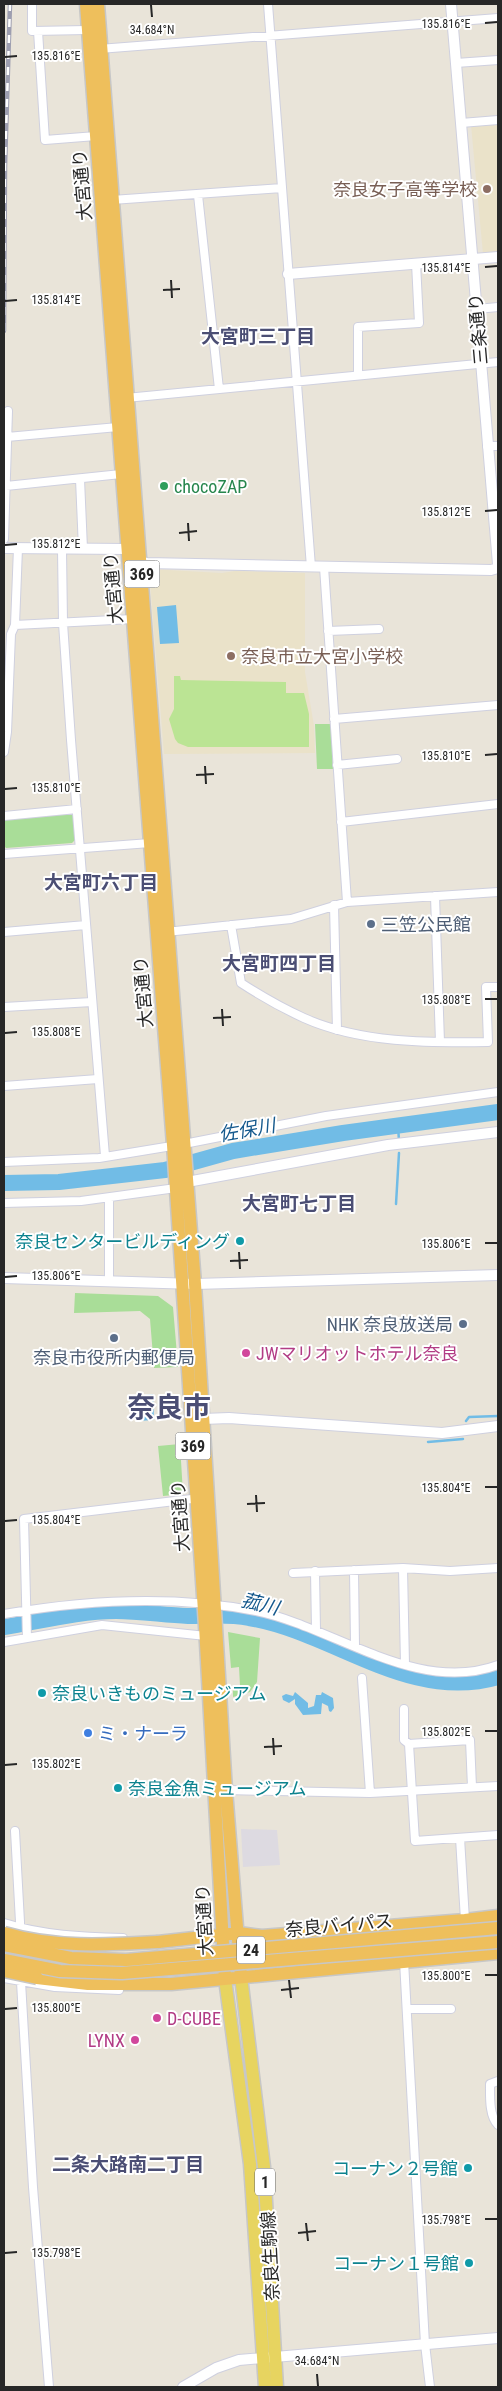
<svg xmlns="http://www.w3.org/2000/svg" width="502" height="2391" viewBox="0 0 502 2391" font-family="'Roboto Condensed','Noto Sans JP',sans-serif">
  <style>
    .industrial { fill: #dddae1 }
    .education { fill: #eae2c9 }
    .green { fill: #a9dd98 }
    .pitch { fill: #bbe494 }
    .water { fill: #71bce6 }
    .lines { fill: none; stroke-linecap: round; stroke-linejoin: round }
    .stream { stroke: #71bce6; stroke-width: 2.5 }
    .river { stroke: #71bce6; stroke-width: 16 }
    .minor-casing { stroke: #cfd0df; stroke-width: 10 }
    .tertiary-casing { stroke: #cfd0df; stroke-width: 12 }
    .primary-casing { stroke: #c7c7c7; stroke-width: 15 }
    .trunk-casing { stroke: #c7c7c7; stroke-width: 15 }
    .minor { stroke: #fff; stroke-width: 8 }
    .tertiary { stroke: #fff; stroke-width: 10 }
    .primary { stroke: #e7d460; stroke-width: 12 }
    .trunk { stroke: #eebf5c; stroke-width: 12 }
    .rail-casing { stroke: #9d9eb0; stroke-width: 4.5 }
    .rail { stroke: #fff; stroke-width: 2.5; stroke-dasharray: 8; stroke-linecap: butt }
    .trunk-bridge-casing { stroke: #c7c7c7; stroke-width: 15; stroke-linecap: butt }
    .trunk-bridge { stroke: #eebf5c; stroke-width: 12 }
    .ticks { fill: none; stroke: #272727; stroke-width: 2 }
    .education-dot { fill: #8d6e63; stroke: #fff; stroke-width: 2 }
    .leisure-dot { fill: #2e9e5b; stroke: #fff; stroke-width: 2 }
    .service-dot { fill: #5c6f8a; stroke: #fff; stroke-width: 2 }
    .culture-dot { fill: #0f9aa8; stroke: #fff; stroke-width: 2 }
    .hotel-dot { fill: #d1479c; stroke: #fff; stroke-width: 2 }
    .shop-dot { fill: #3f7fe0; stroke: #fff; stroke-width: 2 }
    .labels { text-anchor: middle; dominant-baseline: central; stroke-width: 4; stroke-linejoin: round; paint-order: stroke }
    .shield { fill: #fff; stroke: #686868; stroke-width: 1 }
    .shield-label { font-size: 16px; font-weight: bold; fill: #272727 }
    .street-label { font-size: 18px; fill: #272727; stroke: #fff }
    .education-label { font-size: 18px; fill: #785e54; stroke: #fff; text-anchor: end }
    .leisure-label { font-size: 18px; fill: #27864d; stroke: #fff; text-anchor: start }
    .service-label { font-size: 18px; fill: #4e5e75; stroke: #fff; text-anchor: start }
    .culture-label { font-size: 18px; fill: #0d838f; stroke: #fff; text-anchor: end }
    .hotel-label { font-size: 18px; fill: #b23c85; stroke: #fff; text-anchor: start }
    .shop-label { font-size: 18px; fill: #366cbe; stroke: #fff; text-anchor: start }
    .neighbourhood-label { font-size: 19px; font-weight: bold; fill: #4b4e74; stroke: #fff }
    .water-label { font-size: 19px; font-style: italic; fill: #15598d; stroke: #fff }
    .town-label { font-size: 28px; font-weight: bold; fill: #4b4e74; stroke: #fff }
    .ticks-label { font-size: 12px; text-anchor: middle; fill: #272727; stroke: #fff; stroke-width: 4; stroke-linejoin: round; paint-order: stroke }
  </style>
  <rect width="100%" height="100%" fill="#e9e4d9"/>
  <path class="industrial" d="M241,1829L277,1830L280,1865L243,1867Z"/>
  <path class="education" d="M498,123V253L483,254L471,125Z
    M149,569L222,573L235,571L305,573V672L314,726L315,753L164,754Z"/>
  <path class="green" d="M315,724H331L333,769H317Z
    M69,813L74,816L76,839L72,843L6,848L4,846V820L7,818Z
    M75,1293L158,1296L173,1307L178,1367L154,1368L150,1319L140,1311L74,1313Z
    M180,1444L183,1494L163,1496L158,1446Z
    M228,1632L260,1638L257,1682L250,1692L233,1697V1687L240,1686L239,1667L231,1668Z"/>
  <path class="pitch" d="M174,676H180L181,680L286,682V693H304L309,714V747H188L178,743L175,739L169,719L174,709Z"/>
  <path class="water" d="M176,605L179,643L160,644L157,607Z
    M153,1394L154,1420L137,1421L136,1396Z
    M295,1692L308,1703V1708L314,1706L316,1695H321L322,1692L333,1698L334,1708L331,1712L329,1711L328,1706L322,1703L321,1714L303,1715L295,1704V1699L289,1703L283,1700L282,1696L286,1694L293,1696Z"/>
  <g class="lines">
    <path class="stream" d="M398,1126L399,1141
      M396,1204L399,1153
      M466,1421L469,1417L498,1416
      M428,1442L463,1439"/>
    <path class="river" d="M4,1183L59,1182L165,1170L233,1151L343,1133L498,1112
      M4,1627C41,1621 79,1611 116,1611C140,1611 164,1615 188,1616C208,1616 229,1614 249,1618C334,1632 408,1703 498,1677"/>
    <g class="minor-casing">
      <path id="minor" d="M32,4V31L87,30
        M268,4L311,567
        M38,31L45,140L96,136
        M99,49L498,18
        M456,63L498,60
        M461,123L498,120
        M198,195L219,389
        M112,200L282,188
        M477,309L498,307
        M358,375V327L419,323L416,263
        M126,398L498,362
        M7,437L118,427
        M487,446H498
        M80,479L83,549
        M6,486L121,474
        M4,539L8,411
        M62,549L63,623L71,740L105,1156
        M324,567L347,902
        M15,625L133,619
        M328,631L379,629
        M334,719L498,705
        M4,752L7,732L11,634L15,625L18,548
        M337,765L397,759
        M4,816L77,809
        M341,822L498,804
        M4,854L150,843
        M435,896L440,1042
        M334,905L337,1030
        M231,925L241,983C261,996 282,1008 304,1018C360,1043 428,1043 488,1042L486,987H498
        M4,932L86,925
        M166,932L291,919L347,902L498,892
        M4,1007L92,1002
        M4,1086L98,1079
        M4,1162L99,1158L184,1144L326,1116L498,1092
        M109,1198V1282
        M4,1203L81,1201L176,1188
        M403,1568L405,1665
        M354,1570L355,1646
        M315,1571L316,1630
        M293,1573L403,1568L450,1571L498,1568
        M4,1614C85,1600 174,1595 256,1611C334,1627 417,1695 498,1665
        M27,1638L24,1519L200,1498
        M4,1642L102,1625L206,1636
        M362,1678L370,1793
        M404,1709V1740L409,1744L415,1841L498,1835
        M409,1744L470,1740L472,1787
        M226,1790L370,1793L498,1786
        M15,1831L20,1922L21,1982L33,2187L49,2387
        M460,1838L465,1920
        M4,1923C42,1935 83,1937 123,1938
        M404,1961L425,2344L430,2387
        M4,1978L55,1987L119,1990
        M407,2009H451
        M498,2081L490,2084C490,2097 489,2116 498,2125"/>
    </g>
    <g class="tertiary-casing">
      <path id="tertiary" d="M451,4L498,564
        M288,274L498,257
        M4,548L127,549L141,562L147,563L491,570L498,568
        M187,1182L388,1145L498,1132
        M4,1278L195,1284L498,1275
        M203,1419L229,1418L442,1433L498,1426
        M183,2387L216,2368L239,2360L498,2338"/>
    </g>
    <g class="primary-casing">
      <path id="primary" d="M241,1977L264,2167L277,2387
        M225,1979L250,2164L265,2387"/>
    </g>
    <g class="trunk-casing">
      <path id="trunk" d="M86,4L173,1145L205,1626L225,1979
        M98,4L195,1284L226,1790L241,1977
        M158,1942L239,1933L262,1936L465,1920L498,1916
        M37,1978L88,1984H171L498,1953"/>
    </g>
    <use href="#minor" class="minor"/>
    <use href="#tertiary" class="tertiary"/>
    <use href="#primary" class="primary"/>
    <use href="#trunk" class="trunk"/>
    <g class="rail-casing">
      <path id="rail" d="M4,331L5,166L10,4"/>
    </g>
    <use href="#rail" class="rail"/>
    <g class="trunk-bridge-casing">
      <path id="trunk-bridge" d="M4,1933C55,1948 106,1945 158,1942
        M4,1945L71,1958L126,1960L498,1928
        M4,1960L60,1971L122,1973L498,1942
        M4,1971L37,1978"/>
    </g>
    <use href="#trunk-bridge" class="trunk-bridge"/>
  </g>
  <path class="ticks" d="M151,5L152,17M485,23L497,22M5,57L17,56M485,267L497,266M171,280L172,298M163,290L180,289M5,301L17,300M485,511L497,510M188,523L189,541M179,533L197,531M5,545L17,544M485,755L497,754M205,766L206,784M196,775L214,774M5,789L17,788M485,999H497M222,1009L223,1026M213,1018L231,1017M5,1033L17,1032M485,1243H497M239,1252L240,1269M230,1261L248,1260M5,1277L17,1276M485,1487H497M256,1495L257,1512M247,1504L265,1503M5,1521L17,1520M485,1731H497M273,1738L274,1755M264,1747L282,1746M5,1765L17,1764M485,1975H497M289,1980L291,1998M281,1990L299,1988M5,2009L17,2008M485,2219H497M306,2223L308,2241M298,2233L316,2231M5,2253L17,2252M317,2374L318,2386"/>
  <g class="education-dot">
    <circle cx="487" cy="189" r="5"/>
    <circle cx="231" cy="656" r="5"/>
  </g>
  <circle class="leisure-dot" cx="164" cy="486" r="5"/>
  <g class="service-dot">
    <circle cx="371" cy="924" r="5"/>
    <circle cx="463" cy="1324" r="5"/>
    <circle cx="114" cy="1338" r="5"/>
  </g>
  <g class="culture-dot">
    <circle cx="240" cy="1241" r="5"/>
    <circle cx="42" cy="1693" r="5"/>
    <circle cx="118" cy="1788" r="5"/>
    <circle cx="468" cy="2168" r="5"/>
    <circle cx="469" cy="2263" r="5"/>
  </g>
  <g class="hotel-dot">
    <circle cx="246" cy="1353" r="5"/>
    <circle cx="157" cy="2018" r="5"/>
    <circle cx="135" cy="2040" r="5"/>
  </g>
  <circle class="shop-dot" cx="88" cy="1733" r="5"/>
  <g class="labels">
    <g class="shield">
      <rect x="124.5" y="560.5" width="35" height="27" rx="4"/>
      <rect x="175.5" y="1432.5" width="35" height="27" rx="4"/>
      <rect x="237" y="1936.5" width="28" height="27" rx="4"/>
      <rect x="255" y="2168.5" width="20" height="27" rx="4"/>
    </g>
    <g class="shield-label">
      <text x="142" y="574">369</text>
      <text x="193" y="1446">369</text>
      <text x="251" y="1950">24</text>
      <text x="265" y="2182">1</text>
    </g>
    <g class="street-label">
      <text transform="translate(82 185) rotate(-95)">大宮通り</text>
      <text transform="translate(478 329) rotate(-95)">三条通り</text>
      <text transform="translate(113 588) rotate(-95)">大宮通り</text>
      <text transform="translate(143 992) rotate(-95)">大宮通り</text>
      <text transform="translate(180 1516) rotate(-94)">大宮通り</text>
      <text transform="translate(204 1920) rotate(-93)">大宮通り</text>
      <text transform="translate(339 1925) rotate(-5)">奈良バイパス</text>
      <text transform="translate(270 2256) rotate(-93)">奈良生駒線</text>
    </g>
    <g class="education-label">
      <text x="477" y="189">奈良女子高等学校</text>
      <text x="241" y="656" text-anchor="start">奈良市立大宮小学校</text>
    </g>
    <g class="leisure-label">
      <text x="174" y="486">chocoZAP</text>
    </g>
    <g class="service-label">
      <text x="381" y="924">三笠公民館</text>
      <text x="453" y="1324" text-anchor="end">NHK 奈良放送局</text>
      <text x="114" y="1357" text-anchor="middle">奈良市役所内郵便局</text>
    </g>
    <g class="culture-label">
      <text x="230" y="1241">奈良センタービルディング</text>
      <text x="52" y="1693" text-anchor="start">奈良いきものミュージアム</text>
      <text x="128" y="1788" text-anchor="start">奈良金魚ミュージアム</text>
      <text x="458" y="2168">コーナン２号館</text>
      <text x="459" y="2263">コーナン１号館</text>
    </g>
    <g class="hotel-label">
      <text x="256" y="1353">JWマリオットホテル奈良</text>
      <text x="167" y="2018">D-CUBE</text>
      <text x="125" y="2040" text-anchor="end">LYNX</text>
    </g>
    <g class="shop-label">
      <text x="98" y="1733">ミ・ナーラ</text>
    </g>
    <g class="neighbourhood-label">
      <text x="258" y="336">大宮町三丁目</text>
      <text x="101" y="882">大宮町六丁目</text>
      <text x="279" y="963">大宮町四丁目</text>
      <text x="299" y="1203">大宮町七丁目</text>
      <text x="128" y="2164">二条大路南二丁目</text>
    </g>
    <g class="water-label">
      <text transform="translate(247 1130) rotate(-10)">佐保川</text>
      <text transform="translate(260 1604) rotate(14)">菰川</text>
    </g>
    <g class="town-label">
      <text x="169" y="1407">奈良市</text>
    </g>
  </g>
  <g class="ticks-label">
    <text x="446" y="28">135.816°E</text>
    <text x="152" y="34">34.684°N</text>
    <text x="56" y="60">135.816°E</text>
    <text x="446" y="272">135.814°E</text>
    <text x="56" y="304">135.814°E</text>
    <text x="446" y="516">135.812°E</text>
    <text x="56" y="548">135.812°E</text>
    <text x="446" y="760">135.810°E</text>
    <text x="56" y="792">135.810°E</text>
    <text x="446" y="1004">135.808°E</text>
    <text x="56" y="1036">135.808°E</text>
    <text x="446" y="1248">135.806°E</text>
    <text x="56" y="1280">135.806°E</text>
    <text x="446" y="1492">135.804°E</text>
    <text x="56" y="1524">135.804°E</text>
    <text x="446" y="1736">135.802°E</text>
    <text x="56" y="1768">135.802°E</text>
    <text x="446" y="1980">135.800°E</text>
    <text x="56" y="2012">135.800°E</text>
    <text x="446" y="2224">135.798°E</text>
    <text x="56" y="2257">135.798°E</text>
    <text x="317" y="2365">34.684°N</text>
  </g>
  <rect width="502" height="2391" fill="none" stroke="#272727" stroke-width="10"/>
</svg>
